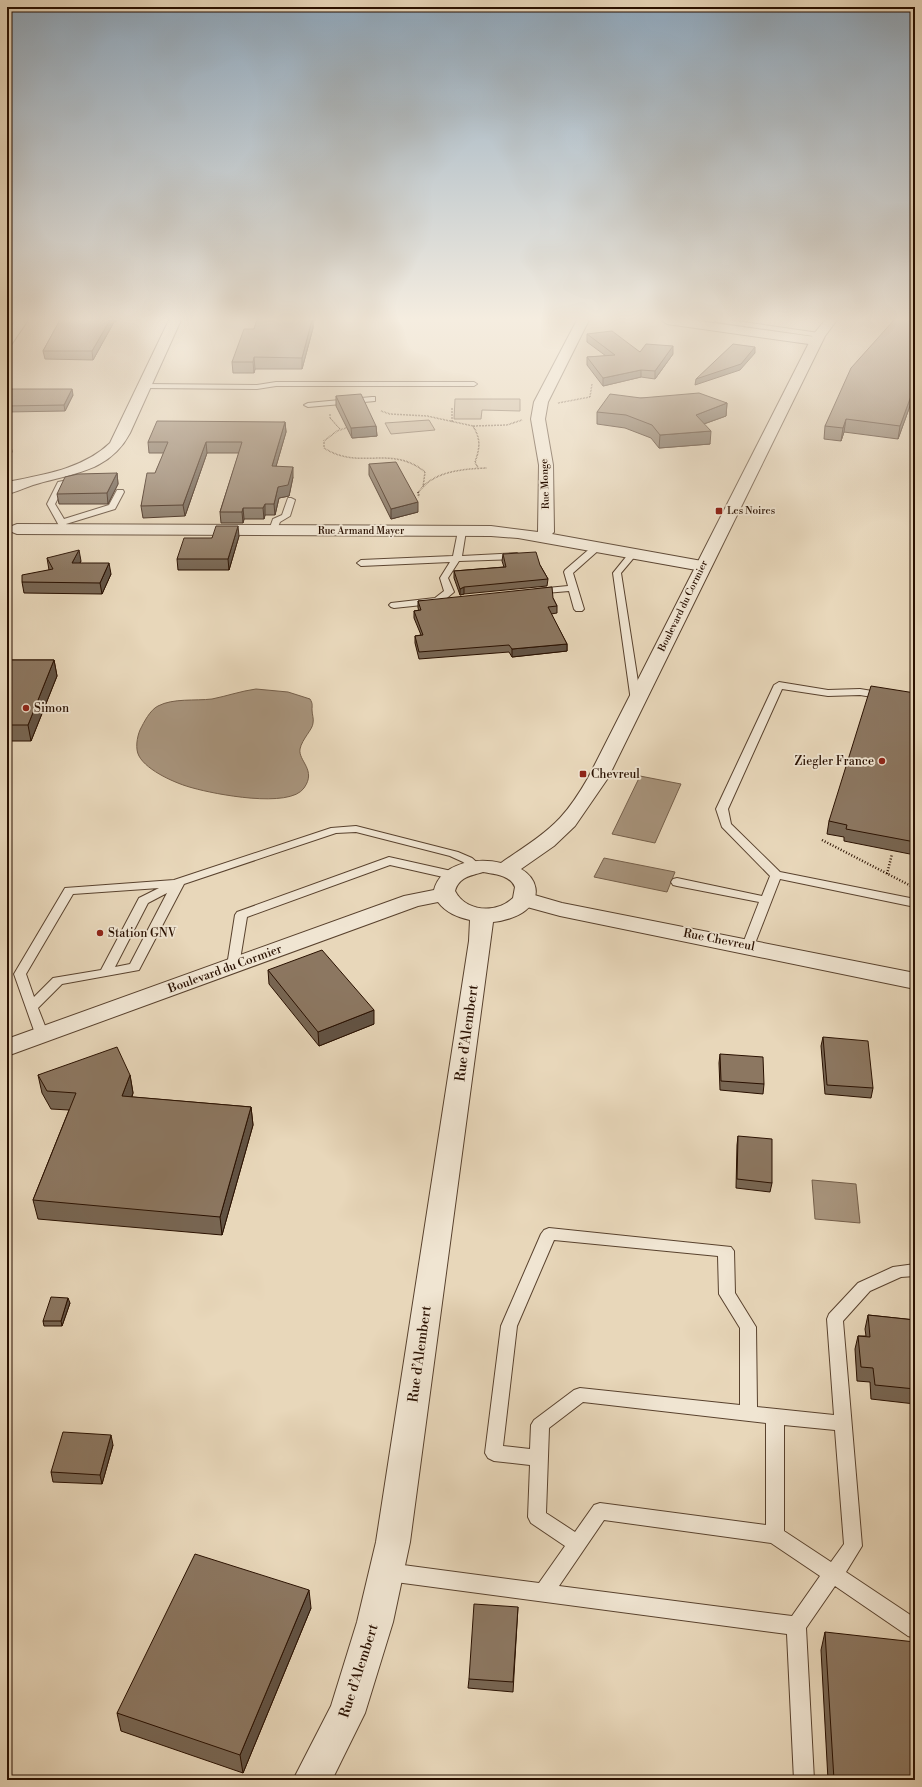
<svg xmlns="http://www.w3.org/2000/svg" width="922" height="1787" viewBox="0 0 922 1787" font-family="'Libre Bodoni',serif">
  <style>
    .green { fill: #c8b59a; stroke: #78624d }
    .water { fill: #a7937b; stroke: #755f4a }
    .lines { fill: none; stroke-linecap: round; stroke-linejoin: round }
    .service-casing { stroke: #59422e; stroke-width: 2 }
    .minor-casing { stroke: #59422e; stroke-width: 2 }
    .tertiary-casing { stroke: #59422e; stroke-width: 2 }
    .path-far2 { stroke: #291000; stroke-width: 1.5; stroke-dasharray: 0.5 1; stroke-linecap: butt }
    .path-far1 { stroke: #291000; stroke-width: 2; stroke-dasharray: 1 1.5; stroke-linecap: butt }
    .path { stroke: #291000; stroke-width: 2.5; stroke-dasharray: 1 2; stroke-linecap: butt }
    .service { fill: #f0e5d2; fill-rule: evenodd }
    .minor { fill: #f0e5d2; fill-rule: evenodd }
    .tertiary { fill: #f0e5d2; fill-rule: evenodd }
    .wall { fill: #786653; stroke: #291000 }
    .shaded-wall { fill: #625344; stroke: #291000 }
    .building { fill: #8c7761; stroke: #291000 }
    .poi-dot { fill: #8f2418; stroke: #f0e5d2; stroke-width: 1.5 }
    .labels { text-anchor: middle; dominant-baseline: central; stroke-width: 3.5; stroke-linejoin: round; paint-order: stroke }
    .far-street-label { font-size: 10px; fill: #291000; stroke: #f0e5d2 }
    .far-poi-label { font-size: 10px; fill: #291000; stroke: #f0e5d2; text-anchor: start }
    .poi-label { font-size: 12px; fill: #291000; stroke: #f0e5d2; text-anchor: start }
    .street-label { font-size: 12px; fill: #291000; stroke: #f0e5d2 }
    .near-street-label { font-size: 14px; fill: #291000; stroke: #f0e5d2 }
  </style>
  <rect width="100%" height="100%" fill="#e8d7ba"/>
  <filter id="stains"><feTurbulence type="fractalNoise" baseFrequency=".005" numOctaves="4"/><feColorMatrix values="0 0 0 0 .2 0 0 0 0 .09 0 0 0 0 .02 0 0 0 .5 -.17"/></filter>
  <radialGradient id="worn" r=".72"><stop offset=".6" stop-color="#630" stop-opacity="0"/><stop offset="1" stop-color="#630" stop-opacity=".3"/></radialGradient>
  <path class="green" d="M455,399H520V411L482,410L481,419H454Z
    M429,420L435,430L391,434L385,423Z"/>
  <path class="water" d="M256,689L288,692L310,699C313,704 312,705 312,710C312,714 314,719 313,723C313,729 302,739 300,749C298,761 317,770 304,788C290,809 214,794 193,788C177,784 147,771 139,756C135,749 137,737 140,730C144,722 150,710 158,706C173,698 195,701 212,699C227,696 241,691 256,689Z
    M640,776L681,784L655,843L612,834Z
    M604,858L675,872L667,892L594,877Z
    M812,1180L856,1184L860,1223L815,1219Z"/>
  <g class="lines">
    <g class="service-casing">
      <path id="service" d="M714,320H729L819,333L822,335L819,337L717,322Z
        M276,382H474L477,384L474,386H276L257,389L145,388L141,386L145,384L257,385Z
        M372,397H375V401L308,407L304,405L308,403Z
        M77,478H80V482L64,486L55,504L64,519L109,505L117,490H123L124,492L115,509L66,524L69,529L65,532L62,531L47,504L58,482Z
        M288,498H291L295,500L290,516L280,522L276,532H270L269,530L273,519L282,515Z
        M462,528L466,531L462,556L517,553L521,556L517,559L459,561L448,578L454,592L441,603L394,608L391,607L389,605L391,603L435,598L444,591L440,578L450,562L361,566L357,563L361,560L453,556L458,531Z
        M597,544L600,545L601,547L600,549L573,573L584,609L582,611H576L574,609L569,591L534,594L532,592L534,590L537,589L568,586L564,572L565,570L594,545Z
        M633,551L637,554L621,573L641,701L636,704L631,701L613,573L630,552Z
        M779,682L828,690L860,689L915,698V704L860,695L828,696L782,689L728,809L731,824L780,872L915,899V907L780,879L754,946L752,949H744L742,946L759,902L677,886L673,885L671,882L673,879L677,878L762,896L770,876L722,827L716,809L774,685Z
        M356,826L458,852L472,858L482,867L480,869C472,872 469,866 463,862C459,860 454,858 450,856L356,832L336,833L184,884L139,970L62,984L38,1008L49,1036L47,1039L42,1041L37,1039L14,974L65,888L174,880L331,828ZM159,888L139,898L101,970L53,978L34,997L26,974L73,894ZM167,893L130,964L115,967L148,903Z
        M389,857L456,872L458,875L456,878L452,879L390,865L247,917L239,966L237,969H229L227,966L235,915L237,912Z
        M549,1228L731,1247L734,1251L735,1293L756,1327L757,1407L834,1415L827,1319L829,1314L858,1283L893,1267L915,1264V1276L901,1277L870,1291L843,1321L862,1546L846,1572L915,1618V1638L908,1636L835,1586L806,1628L814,1780H794L787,1634L388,1581L381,1578L379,1572L381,1566L388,1563L539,1583L565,1546L531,1523L528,1517L530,1465L494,1461L488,1458L485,1453L501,1326L541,1234L544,1230ZM554,1240L718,1256L719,1294L740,1328V1405L580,1388L574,1390L534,1420L531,1425L530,1449L503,1446L517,1326ZM583,1402L766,1423V1525L600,1503L594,1505L575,1532L546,1513L549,1428ZM784,1425L835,1430L844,1544L831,1562L784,1531ZM604,1520L771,1543L820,1576L792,1616L559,1586Z"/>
    </g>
    <g class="minor-casing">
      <path id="minor" d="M16,320H28L11,345L7,346V333Z
        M169,320H181L130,433C109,473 71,473 33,485C24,488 16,492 7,494V482C42,475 83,469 110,443Z
        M577,320H589L548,402L545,419L553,465L554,532L552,534L702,561L708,563L710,566L708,569L702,571L518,538L491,536L17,534L12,532L9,529L12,526L17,524L491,526L538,532L539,465L531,419L534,402Z
        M661,320H691L816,337L820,338L822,341L820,344L816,345L667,324Z
        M524,892L562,903L915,973V989L560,916L516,904L513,899L516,894Z"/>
    </g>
    <g class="tertiary-casing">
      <path id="tertiary" d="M825,320H837L825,336L608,778L575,826L554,846L521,869C537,878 542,897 526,910C518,917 503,921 493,922L410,1542L393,1622L365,1713L332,1780H293L331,1706L357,1622L376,1542L469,941L470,920C458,917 446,913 438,902L418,906L7,1056V1039L404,896L434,890C441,863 477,857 501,863C521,849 543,836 560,818C571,806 580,792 588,778L813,335ZM483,872C494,874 510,875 515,887L513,898C496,914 466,912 455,891C459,877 470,876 483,872Z"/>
    </g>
    <path class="path-far2" d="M558,403L590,397L592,384
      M452,408V422
      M381,411L390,414L427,416L473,426C481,439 480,448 475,462L478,468
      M330,414V418L340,429
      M473,426L507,425L522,420
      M346,428L337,431L324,441V448C360,471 391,444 425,472L423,487
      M418,493C432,471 463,469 487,468"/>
    <path class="path-far1" d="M418,492L419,497"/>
    <path class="path" d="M822,840L913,887
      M887,874L892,854"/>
    <use href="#service" class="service"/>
    <use href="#minor" class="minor"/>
    <use href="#tertiary" class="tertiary"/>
  </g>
  <path class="wall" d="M60,320H117L116,322H114L93,360L45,359L43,351Z
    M257,320H313V328L302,369H255L254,373H233L232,362L254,329Z
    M915,320V392L898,439L844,432L841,441L824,439L825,426Z
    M587,334L640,352L673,354L655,379L641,377L603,386L587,365V357L606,356L587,342Z
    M7,389L73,395L65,411L7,412Z
    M336,396L376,426L377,436L352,438L336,406Z
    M641,398L727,403L726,416L704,424L710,444L659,448L651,438L625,428L597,424V412Z
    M285,422L286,432L276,466L293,477L289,496L279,498L275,515H265L264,519H244L243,523H221L220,512L239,453H207L185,516L143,518L141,506L164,453H149L148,442Z
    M369,464L418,512L391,519L369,475Z
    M117,473L118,484L108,504H59L57,494Z
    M239,536L229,570H178L177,559L212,538Z
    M503,554L540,565L548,579L547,586L464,594L460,595L454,578V571L504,567L502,561Z
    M47,558L81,561L80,563L111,574L102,594L24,593L22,582L49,570Z
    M553,598L557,606V613L551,614L567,644V651L512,657L509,652L419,659L415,643V636L421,635L414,618V611L419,610L418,608V601Z
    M7,660H54L57,676L31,741H7Z
    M915,693V855L844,841V837L827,834L829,821Z
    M268,970L374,1024L319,1046L269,984Z
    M823,1037L873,1088L871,1098L825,1094L821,1046Z
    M720,1054L764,1084L763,1094L720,1090L719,1063Z
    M38,1075H130L133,1093L132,1097L251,1107L253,1125L222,1235L38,1219L33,1200L69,1110L51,1109L42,1093Z
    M738,1136L772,1183L770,1192L736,1188L737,1145Z
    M70,1303L62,1326H44L43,1321Z
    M868,1315L915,1320V1404L871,1399L870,1382L857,1381L855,1349L858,1336H866L865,1329Z
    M113,1445L102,1484L53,1482L51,1472Z
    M518,1607L513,1692L468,1688L469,1679Z
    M311,1608L243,1773L121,1731L117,1713Z
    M825,1632L915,1780H828L821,1650Z"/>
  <path class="shaded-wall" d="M110,320H114V322L93,360L92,351Z
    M312,320H313V328L302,369V358Z
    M673,346V354L655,379V371Z
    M755,347V353L740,370L695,385L696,379Z
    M254,357L255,369L254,373L253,362Z
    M641,370V377L603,386V378Z
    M915,385V392L898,439L900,426Z
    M72,389L73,395L65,411L64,405Z
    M727,403L726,416L695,427L696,415Z
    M846,419L844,432L841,441L843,428Z
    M285,422L286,432L273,477L272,466Z
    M376,426L377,436L352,438L351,428Z
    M711,431L710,444L659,448L660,435Z
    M206,442L207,453L185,516L183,505Z
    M11,445L12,452L7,461V452Z
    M293,467V477L289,496L279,498L275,515L274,504L278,487Z
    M117,473L118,484L108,504L107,493Z
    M418,502V512L391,519V509Z
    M265,504V515L264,519L263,508Z
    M243,508L244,519L243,523L242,512Z
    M238,526L239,536L229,570L228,559Z
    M79,550L81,561L73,574L72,563Z
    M109,563L111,574L102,594L100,583Z
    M464,587V594L460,595V589Z
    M567,644V651L512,657V649Z
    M54,660L57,676L31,741L28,725Z
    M374,1010V1024L319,1046L318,1032Z
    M130,1075L133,1093L125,1114L122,1096Z
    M251,1107L253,1125L222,1235L220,1217Z
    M68,1298L70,1303L62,1326L61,1321Z
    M8,1372L9,1377L7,1383V1374Z
    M111,1435L113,1445L102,1484L100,1475Z
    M309,1590L311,1608L243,1773L240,1755Z"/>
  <path class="building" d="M60,320H110L92,351H43Z
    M257,320H312L302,358L254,357L253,362H232L244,329H254Z
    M894,320H915V385L900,426L846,419L843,428L825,426L851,368Z
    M612,331L640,352L646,344L673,346L655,371L641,370L603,378L587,357L615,355L587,334Z
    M733,344L755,347L741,364L696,379Z
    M7,389H72L64,405L7,406Z
    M699,393L727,403L696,415L711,431L660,435L652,425L626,415L597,412L610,394L641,398Z
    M361,394L376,426L351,428L336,396Z
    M157,421L285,422L272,466L293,467L288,485L278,487L274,504H265L263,508H243L242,512H220L242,442H206L183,505L141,506L147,473H155L168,442H148Z
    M7,445H11L7,452Z
    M396,462L418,502L391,509L369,464Z
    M117,473L107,493L57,494L65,477L78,474Z
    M216,526H238L228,559H177L184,538H212Z
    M79,550L72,563H109L100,583L22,582V575L53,569L47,558Z
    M536,552L540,565L548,579L464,587L460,589L454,571L506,567L503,554Z
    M552,587L553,598L557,606L548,607L567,644L512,649L509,645L419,652L415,636L423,635L414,611L421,610L418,601Z
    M7,660H54L28,725H7Z
    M871,686L915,693V842L846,829L847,825L829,821Z
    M322,950L374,1010L318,1032L268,970Z
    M823,1037L868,1041L873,1088L827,1085Z
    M117,1047L130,1075L122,1096L251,1107L220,1217L33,1200L76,1093L47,1091L38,1075Z
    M720,1054L763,1057L764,1084L721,1081Z
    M738,1136L772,1139V1183L737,1179Z
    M51,1297L68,1298L61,1321H43Z
    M868,1315L915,1320V1389L875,1385L873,1368L861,1367L858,1336L870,1337Z
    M63,1432L111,1435L100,1475L51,1472Z
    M195,1554L309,1590L240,1755L117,1713Z
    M474,1604L518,1607L513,1682L469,1679Z
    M825,1632L915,1642V1780H834Z"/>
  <linearGradient id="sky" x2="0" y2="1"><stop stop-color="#8ea7bc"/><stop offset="0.56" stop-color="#f5ede0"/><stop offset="1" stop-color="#f5ede0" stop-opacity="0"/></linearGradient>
  <rect width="922" height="570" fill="url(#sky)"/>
  <g class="poi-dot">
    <rect x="715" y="507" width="8" height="8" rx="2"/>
    <circle cx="26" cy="708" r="4"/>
    <circle cx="882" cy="761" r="4"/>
    <rect x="579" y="770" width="8" height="8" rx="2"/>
    <circle cx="100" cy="933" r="4"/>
  </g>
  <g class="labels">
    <g class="far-street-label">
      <text transform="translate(545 484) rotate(-92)">Rue Monge</text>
      <text x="361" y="531">Rue Armand Mayer</text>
      <text transform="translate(683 606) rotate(-64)">Boulevard du Cormier</text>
    </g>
    <g class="far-poi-label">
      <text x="727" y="511">Les Noires</text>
    </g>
    <g class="poi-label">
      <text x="34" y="708">Simon</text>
      <text x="874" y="761" text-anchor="end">Ziegler France</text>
      <text x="591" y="774">Chevreul</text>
      <text x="108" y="933">Station GNV</text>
    </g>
    <g class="street-label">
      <text transform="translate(719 940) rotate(11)">Rue Chevreul</text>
      <text transform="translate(225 969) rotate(-20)">Boulevard du Cormier</text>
    </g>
    <g class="near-street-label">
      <text transform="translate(467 1033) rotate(-82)">Rue d’Alembert</text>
      <text transform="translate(420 1354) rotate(-82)">Rue d’Alembert</text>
      <text transform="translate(359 1671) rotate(-72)">Rue d’Alembert</text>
    </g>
  </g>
  <rect width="922" height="1787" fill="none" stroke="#e8d7ba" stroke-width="24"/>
  <rect x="8" y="8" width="906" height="1771" fill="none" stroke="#291000" stroke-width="2"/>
  <rect x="12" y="12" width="898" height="1763" fill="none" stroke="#291000"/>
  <rect width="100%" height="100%" filter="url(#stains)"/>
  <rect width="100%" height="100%" fill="url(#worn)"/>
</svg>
